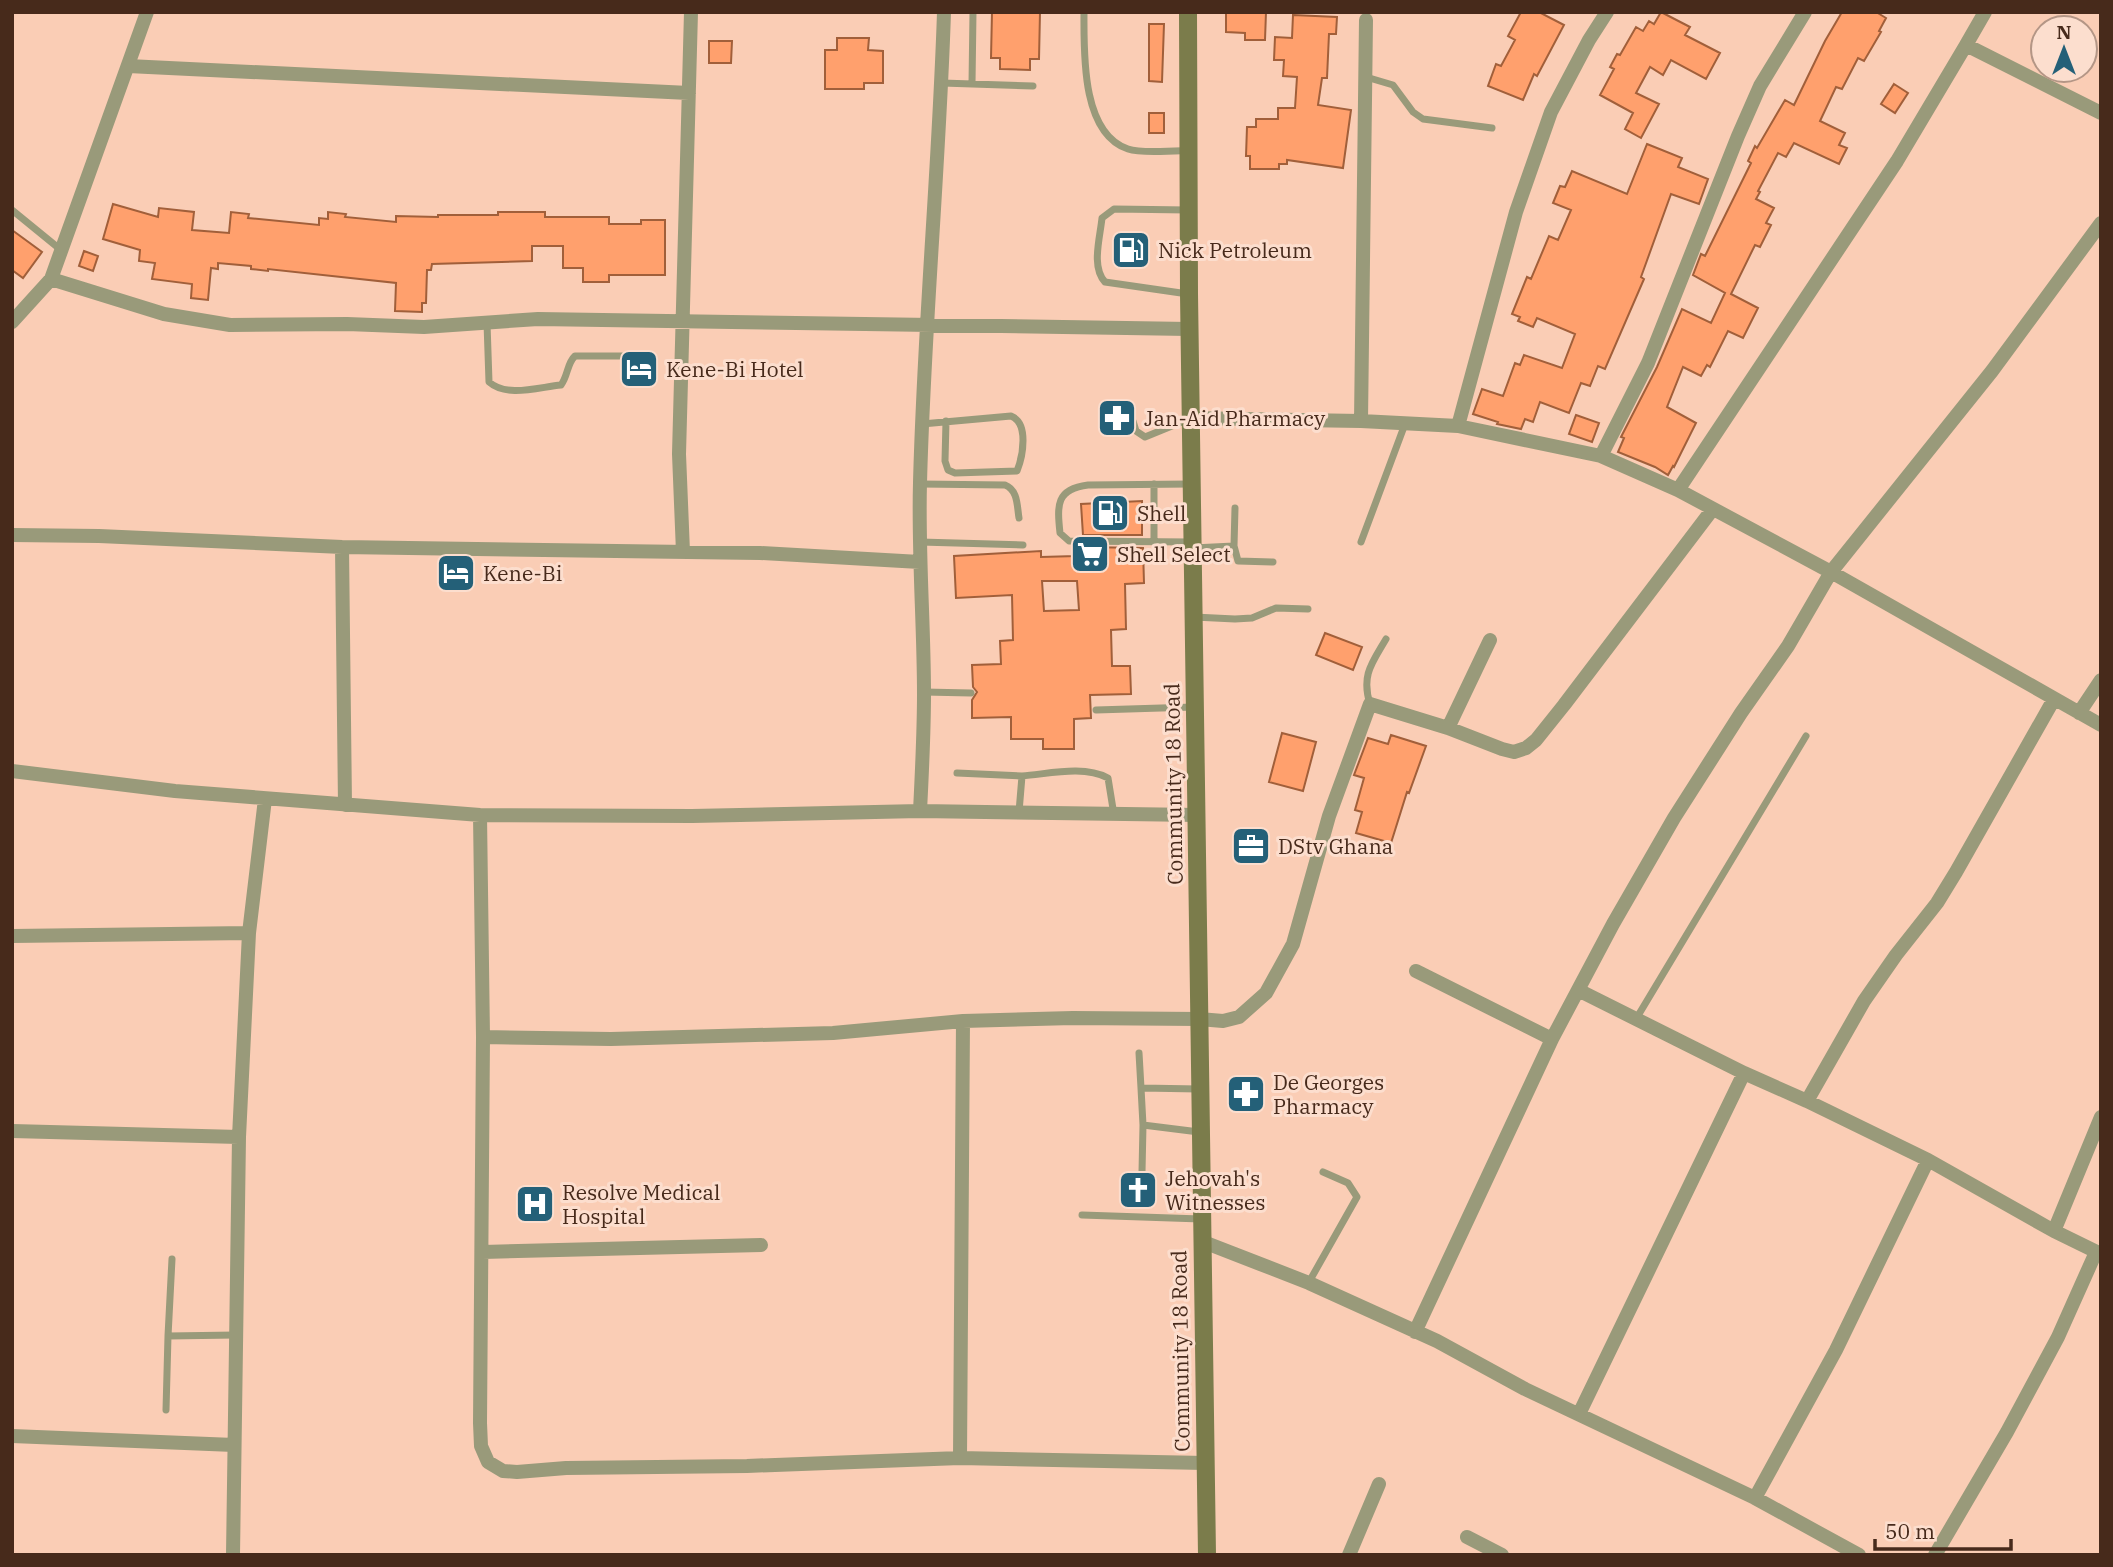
<svg xmlns="http://www.w3.org/2000/svg" width="2113" height="1567" viewBox="0 0 2113 1567" font-family="'IBM Plex Serif',serif">
  <style>
    .building { fill: #ffa06d; stroke: #a15f3a; stroke-width: 2; fill-rule: evenodd }
    .lines { fill: none; stroke-linecap: round; stroke-linejoin: round }
    .lane { stroke: #999a7a; stroke-width: 7 }
    .street { stroke: #999a7a; stroke-width: 14 }
    .secondary { stroke: #7b7c4b; stroke-width: 18 }
    .labels { text-anchor: middle; dominant-baseline: central; stroke-width: 6; stroke-linejoin: round; paint-order: stroke }
    .poi-label { font-size: 21px; fill: #472a1b; stroke: #fcdece; text-anchor: start }
    .street-label { font-size: 21px; fill: #472a1b; stroke: #fcdece }
  </style>
  <rect width="100%" height="100%" fill="#facdb5"/>
  <path class="building" d="M992,12H1040L1039,59H1030V70L1000,69V58H991Z
    M1226,12H1266L1265,40H1245V33L1226,32Z
    M1521,12H1539L1564,25L1537,76L1534,74L1523,100L1488,86L1496,64L1501,66L1515,40L1508,36Z
    M1661,12L1690,27L1685,35L1720,53L1706,79L1671,60L1663,75L1650,67L1636,93L1659,104L1641,138L1625,129L1633,113L1600,95L1614,69L1610,67L1617,54L1620,55L1636,27L1643,31L1649,21L1654,24Z
    M1842,12H1876L1886,18L1879,31L1881,32L1864,61L1858,58L1842,89L1836,87L1820,121L1845,133L1839,145L1847,148L1839,164L1794,143L1786,157L1778,153L1758,191L1760,192L1756,199L1774,208L1766,223L1771,225L1760,247L1755,245L1731,294L1758,308L1743,338L1728,331L1710,367L1707,365L1701,376L1683,367L1667,407L1696,423L1674,467L1673,466L1668,475L1655,467L1618,452L1624,438L1621,437L1657,367L1682,309L1711,323L1725,293L1693,275L1701,254L1705,256L1751,163L1748,161L1755,146L1757,148L1785,100L1794,105L1825,41Z
    M1293,15L1337,17L1336,34H1329L1327,78H1322L1318,105L1351,110L1343,168L1287,160V164H1279V169H1250V156H1246L1247,127H1256V119H1278V108H1295L1297,77L1283,76L1284,60H1274L1275,37L1292,38Z
    M1149,24H1164L1162,82L1149,81Z
    M837,38H869L868,50L883,51V83H864V89H825V50H837Z
    M709,41H732L731,63H709Z
    M1894,84L1908,93L1895,113L1881,104Z
    M1149,113H1164V133H1149Z
    M1647,144L1682,158L1678,167L1708,179L1699,204L1671,194L1641,277L1644,279L1605,369L1598,366L1590,386L1581,383L1569,413L1540,402L1533,422L1525,419L1521,429L1497,424L1498,422L1473,414L1482,389L1503,396L1515,363L1520,365L1524,355L1562,368L1575,334L1537,318L1533,327L1518,321L1520,317L1512,314L1527,277L1531,279L1549,236L1558,240L1571,210L1553,203L1560,186L1565,187L1572,171L1627,194Z
    M113,204L158,217L159,208L194,212L192,230L229,233L231,212L249,214L248,218L319,225V218L328,219V212L346,214L345,217L396,222V216L438,217V215H498V212H545V217H609V224H641V220H665V275H609V282H583V268H563V246H532V261L432,264L431,270H427L426,303H422V312L395,311L396,283L268,269V271L251,269V266L218,263V269L211,268L208,300L191,298L192,284L152,279L155,263L139,261L140,250L103,239Z
    M12,230L42,252L23,278L12,270Z
    M84,251L98,256L93,271L79,266Z
    M1576,415L1599,423L1592,442L1569,434Z
    M1142,501V535H1083L1081,504Z
    M1084,547L1143,548L1144,583L1125,584L1126,629L1111,630L1112,666H1130L1131,694L1090,695L1091,718L1074,719V749H1043V739H1011V717L972,718V700L977,692L973,687L972,665L1001,664L1000,641L1013,640L1012,595L956,598L954,556L1041,551V557L1076,556L1075,551L1084,550ZM1042,581H1077L1079,610L1044,611Z
    M1325,633L1362,647L1353,670L1316,655Z
    M1282,733L1316,742L1303,791L1269,782Z
    M1391,735L1426,746L1409,793L1407,792L1391,843L1356,833L1362,812L1355,810L1364,778L1354,775L1368,738L1388,744Z"/>
  <g class="lines">
    <path class="lane" d="M1084,12C1084,52 1081,133 1128,149C1143,154 1171,150 1188,151
      M1366,77L1393,85L1413,112L1423,119L1492,128
      M942,83L1033,86
      M972,84L973,12
      M12,210L61,250
      M1188,294L1105,282C1091,267 1100,238 1102,218L1114,209L1188,210
      M487,323L489,382C507,398 539,387 561,385C568,376 567,363 575,356H637
      M1133,421L1136,431L1145,437L1189,419
      M922,424L1011,416C1029,423 1023,456 1017,471L955,473L948,470L945,461L946,421
      M920,484L1005,485C1018,490 1017,506 1019,518
      M1154,484V542
      M1191,484L1088,485C1056,489 1057,505 1060,533L1069,541L1191,542
      M920,542L1023,545
      M1361,542L1405,424
      M1234,546L1238,561L1273,562
      M1193,548L1234,546L1235,508
      M1194,617L1235,619L1252,618L1276,608L1308,609
      M924,692L971,693
      M1370,704C1361,675 1372,663 1386,639
      M1096,710L1194,707
      M957,773L1022,776L1019,812
      M1022,776C1049,774 1083,765 1108,778L1114,815
      M1636,1019L1806,736
      M1139,1053L1141,1088
      M1199,1132L1143,1125L1141,1088L1199,1089
      M1142,1172L1143,1125
      M1082,1215L1201,1219
      M172,1259L168,1336L236,1335
      M1309,1282L1357,1197L1348,1183L1323,1172
      M166,1410L168,1336"/>
    <path class="street" d="M1966,45L1985,12
      M128,66L689,93
      M51,279L164,314L230,325L347,324L424,327L538,319L1189,329
      M12,322L51,279L147,12
      M1190,418L1361,421L1458,426L1601,456L1678,490L1831,572L2101,725
      M1361,421L1366,20
      M1458,426L1516,212L1551,112L1589,40L1607,12
      M1601,456L1648,363L1738,136L1760,86L1805,12
      M1678,490L1897,161L1966,45L2101,113
      M12,535L99,536L342,547L760,553L920,562
      M342,547L345,805
      M683,552L679,454L691,12
      M2079,713L2101,680
      M1448,728L1490,640
      M12,771L175,791L480,815L692,816L920,811L1197,815
      M920,811C922,772 924,733 924,694C924,624 918,553 920,483C924,326 939,169 944,12
      M480,815L483,1037L480,1423L481,1446L488,1462L503,1471L517,1472L566,1468L747,1466L960,1458L1205,1463
      M12,936L249,933
      M1416,971L1552,1039
      M1580,991L1744,1073L1807,1101L1928,1160L2054,1231L2101,1254
      M483,1037L611,1039L833,1033L963,1021L1073,1018L1199,1019L1223,1021L1239,1017L1266,993L1293,944L1329,816L1370,704L1448,728L1502,749L1514,752L1526,748L1536,740L1564,705L1712,510
      M1807,1101L1864,1001L1896,955L1937,903L1956,872L2054,699
      M12,1131L239,1137
      M2054,1231L2101,1117
      M1201,1241L1309,1283L1437,1341L1525,1389L1755,1498L1859,1555
      M483,1252L761,1245
      M1415,1332L1552,1039L1613,924L1674,818L1741,713L1788,646L1831,572L1992,371L2101,223
      M1579,1414L1744,1073
      M12,1436L234,1445
      M960,1458L963,1021
      M1755,1498L1836,1350L1928,1160
      M1467,1537L1502,1555
      M233,1555L239,1137L249,933L265,799
      M1349,1555L1379,1484
      M1935,1555L2007,1432L2058,1337L2096,1252"/>
    <path class="secondary" d="M1188,12L1189,294L1207,1555"/>
  </g>
  <defs>
    <g id="fuel-square" transform="scale(2.0125)"><rect x="-9" y="-9" width="18" height="18" rx="4" fill="#246078" stroke="#fcdece"/><path d="M-5.5-6h7V0h2V4h1.3V-2.5L3-4.5l.8-.8L6-3V5H2.5V1h-1V6h-7ZM-4.2-4.7v3.2H.2V-4.7Z" fill="#fff"/></g>
    <g id="hotel-square" transform="scale(2.0125)"><rect x="-9" y="-9" width="18" height="18" rx="4" fill="#246078" stroke="#fcdece"/><path d="M-6-4.5h1.5V1H6V5H4.5V3h-9V5H-6ZM-4 0a1.8 1.8 0 1 1 3.6 0ZM.5 0V-2.5h3Q6-2.5 6 0Z" fill="#fff"/></g>
    <g id="pharmacy-square" transform="scale(2.0125)"><rect x="-9" y="-9" width="18" height="18" rx="4" fill="#246078" stroke="#fcdece"/><path d="M-2-6h4v4h4v4h-4v4h-4v-4h-4v-4h4Z" fill="#fff"/></g>
    <g id="supermarket-square" transform="scale(2.0125)"><rect x="-9" y="-9" width="18" height="18" rx="4" fill="#246078" stroke="#fcdece"/><path d="M-6-5.5h2.5l.6 2H6L4.5 2H-2.5L-4.4-4H-6ZM-1.5 3.2a1.3 1.3 0 1 0 .1 0ZM3 3.2a1.3 1.3 0 1 0 .1 0Z" fill="#fff"/></g>
    <g id="office-square" transform="scale(2.0125)"><rect x="-9" y="-9" width="18" height="18" rx="4" fill="#246078" stroke="#fcdece"/><path d="M-6-3h4V-5.5h4V-3h4V5H-6ZM-1-4.5V-3h2v-1.5ZM-6 0V1H6V0Z" fill="#fff"/></g>
    <g id="church-square" transform="scale(2.0125)"><rect x="-9" y="-9" width="18" height="18" rx="4" fill="#246078" stroke="#fcdece"/><path d="M-1.2-6h2.4v3.5h3.3v2.4h-3.3V6h-2.4V-.1h-3.3v-2.4h3.3Z" fill="#fff"/></g>
    <g id="hospital-square" transform="scale(2.0125)"><rect x="-9" y="-9" width="18" height="18" rx="4" fill="#246078" stroke="#fcdece"/><path d="M-5-5h3v3.5h4V-5h3V5h-3V1.5h-4V5h-3Z" fill="#fff"/></g>
  </defs>
  <g fill-rule="evenodd">
    <use href="#fuel-square" x="1131" y="250"/>
    <use href="#hotel-square" x="639" y="369"/>
    <use href="#pharmacy-square" x="1117" y="418"/>
    <use href="#fuel-square" x="1110" y="513"/>
    <use href="#supermarket-square" x="1090" y="554"/>
    <use href="#hotel-square" x="456" y="573"/>
    <use href="#office-square" x="1251" y="846"/>
    <use href="#pharmacy-square" x="1246" y="1094"/>
    <use href="#church-square" x="1138" y="1190"/>
    <use href="#hospital-square" x="535" y="1204"/>
  </g>
  <g class="labels">
    <g class="poi-label">
      <text x="1158" y="250">Nick Petroleum</text>
      <text x="666" y="369">Kene-Bi Hotel</text>
      <text x="1144" y="418">Jan-Aid Pharmacy</text>
      <text x="1137" y="513">Shell</text>
      <text x="1117" y="554">Shell Select</text>
      <text x="483" y="573">Kene-Bi</text>
      <text x="1278" y="846">DStv Ghana</text>
      <text x="1273" y="1082">De Georges<tspan x="1273" dy="24">Pharmacy</tspan></text>
      <text x="1165" y="1178">Jehovah's<tspan x="1165" dy="24">Witnesses</tspan></text>
      <text x="562" y="1192">Resolve Medical<tspan x="562" dy="24">Hospital</tspan></text>
    </g>
    <g class="street-label">
      <text transform="translate(1173 784) rotate(-91)">Community 18 Road</text>
      <text transform="translate(1180 1351) rotate(-91)">Community 18 Road</text>
    </g>
  </g>
  <rect width="2113" height="1567" fill="none" stroke="#472a1b" stroke-width="28"/>
  <g transform="translate(2064 49)"><circle r="33" fill="#fcdece" stroke="#b49686" stroke-width="2"/>
  <path d="M0-5L12 26L0 18L-12 26Z" fill="#246078"/>
  <text y="-10" font-size="19" font-weight="bold" text-anchor="middle" fill="#472a1b">N</text>
  </g>
  <path d="M1875 1539v10h136v-10" fill="none" stroke="#472a1b" stroke-width="3.5"/>
  <text x="1885" y="1539" font-size="21" fill="#472a1b" stroke="#fcdece" stroke-width="5" paint-order="stroke">50 m</text>
</svg>
